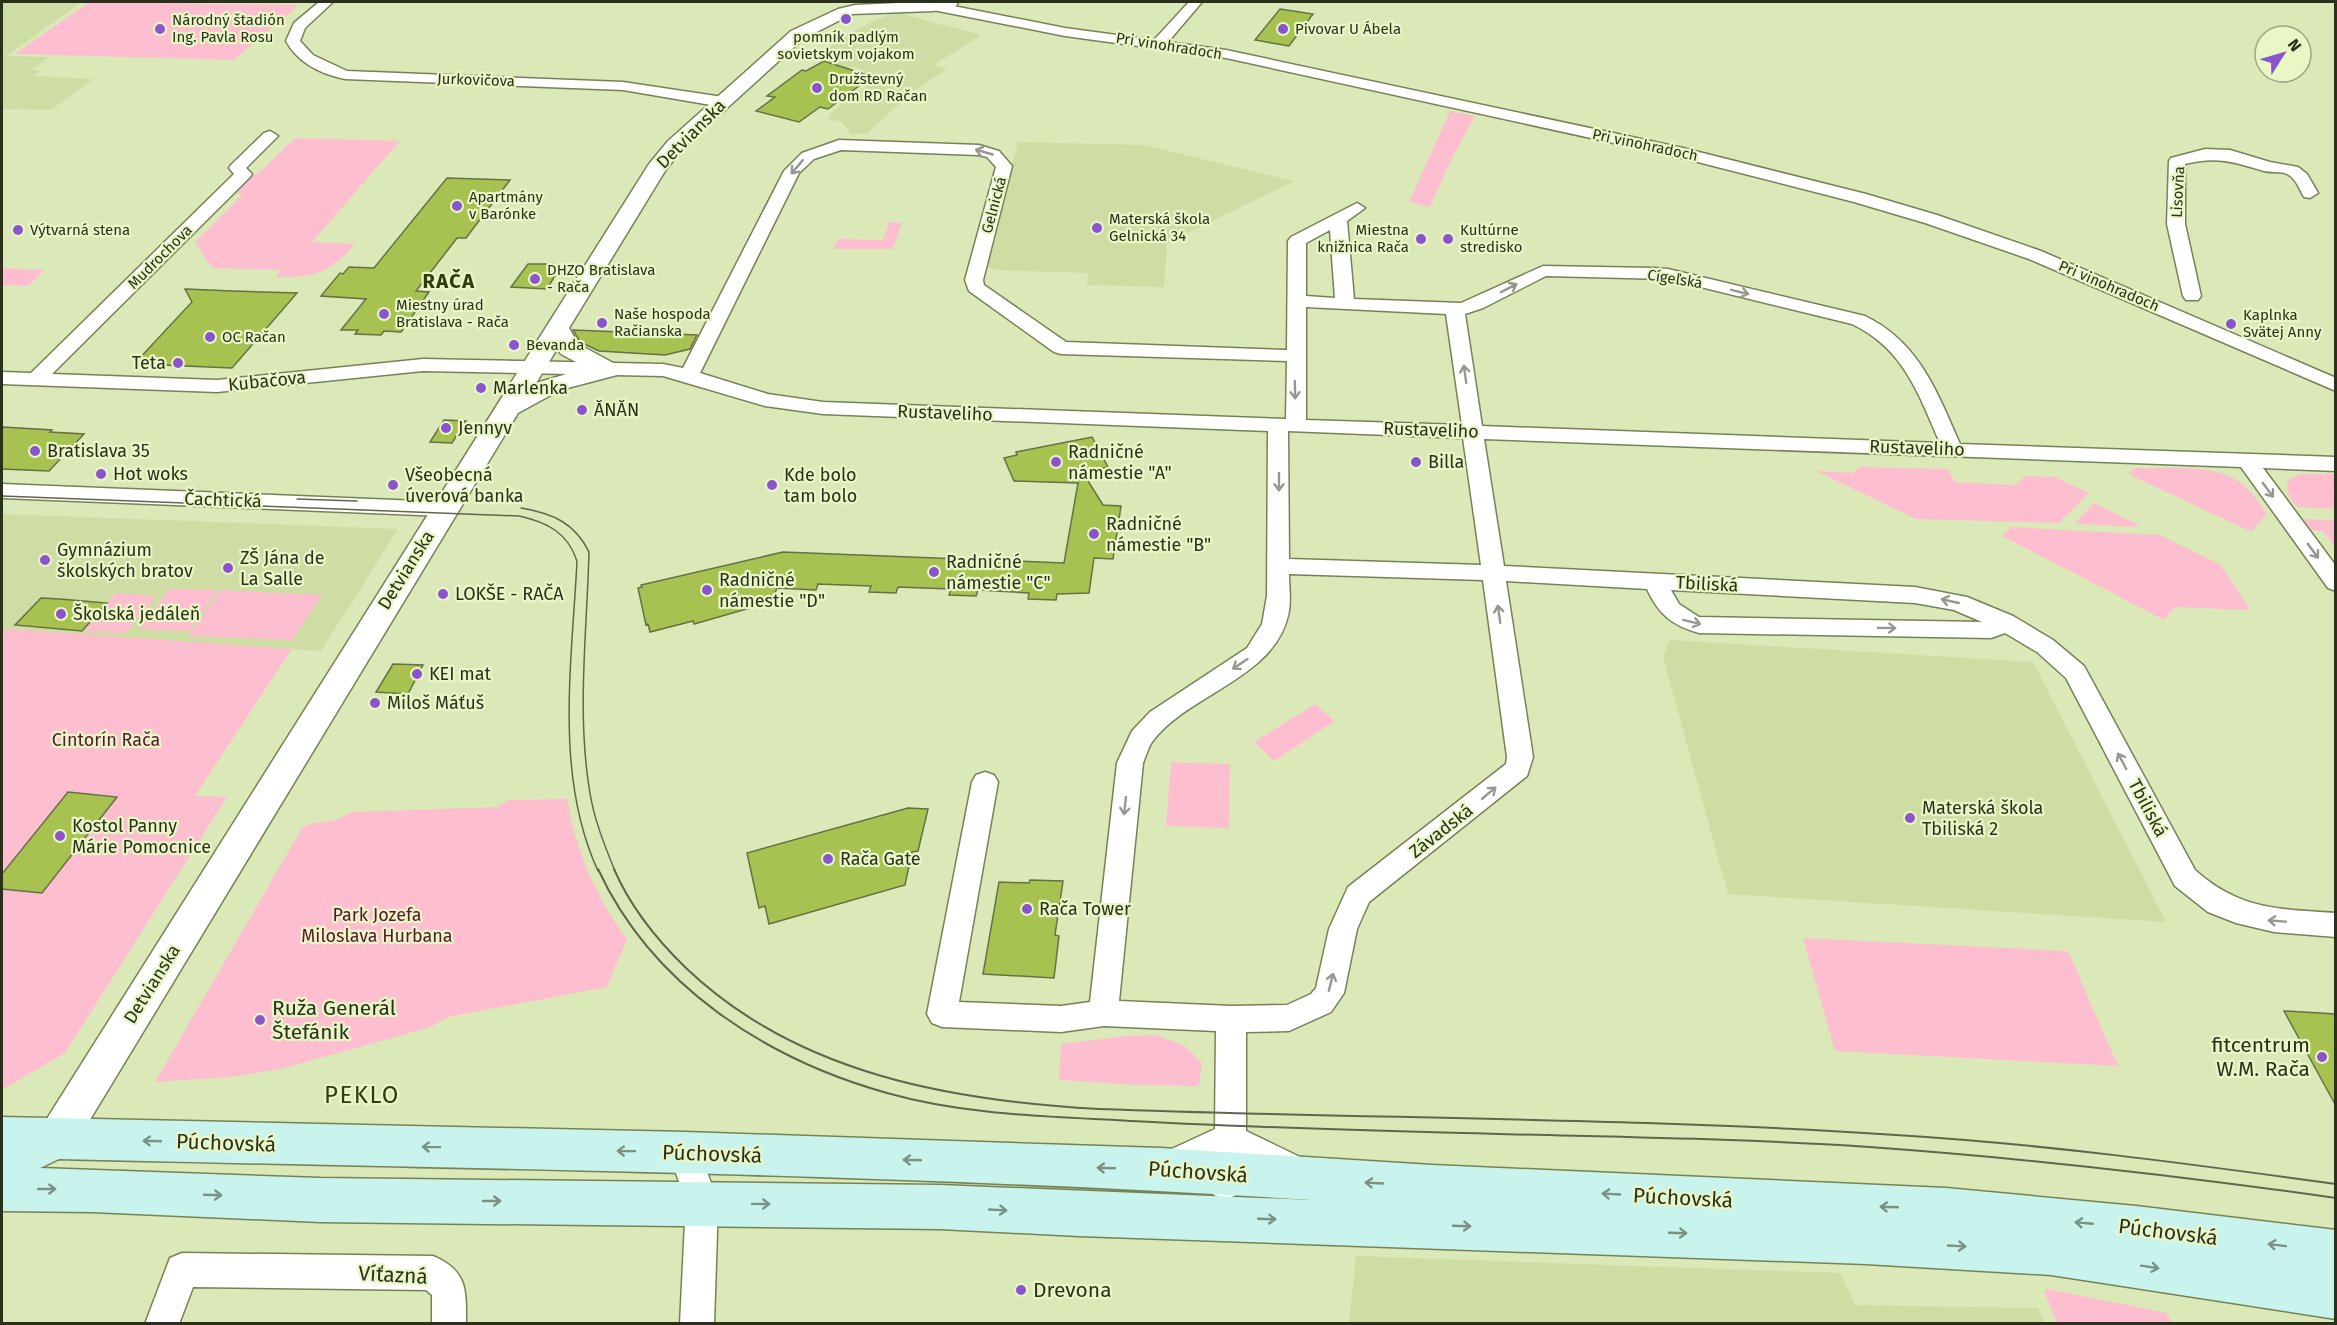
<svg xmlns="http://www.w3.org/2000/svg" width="2337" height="1325" viewBox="0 0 2337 1325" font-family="'Fira Sans',sans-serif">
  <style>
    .built { fill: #cddda4 }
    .green { fill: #fdbfd0 }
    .building { fill: #a8c252; stroke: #657144; stroke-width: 1.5 }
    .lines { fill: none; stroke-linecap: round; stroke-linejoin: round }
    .minor-casing { stroke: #768255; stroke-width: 3 }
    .tertiary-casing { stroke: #768255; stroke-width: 3 }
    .secondary-casing { stroke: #768255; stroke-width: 3 }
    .minor { fill: #fff; fill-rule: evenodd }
    .tertiary { fill: #fff; fill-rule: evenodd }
    .secondary { fill: #c8f4ed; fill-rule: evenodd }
    .tram-far1 { stroke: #5f674b; stroke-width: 1.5 }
    .tram { stroke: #5f674b; stroke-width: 2 }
    .oneway { stroke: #95988e }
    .oneway2 { stroke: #7a9285 }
    .poi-dot { fill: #8954cc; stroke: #e8f7c5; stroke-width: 2 }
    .labels { text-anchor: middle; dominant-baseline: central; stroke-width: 4.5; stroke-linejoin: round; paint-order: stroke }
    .far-poi-label { font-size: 15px; fill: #2b301d; stroke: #e8f7c5; text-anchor: start }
    .far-street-label { font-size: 15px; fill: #2b301d; stroke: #e8f7c5 }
    .street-label { font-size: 18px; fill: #2b301d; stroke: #e8f7c5 }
    .poi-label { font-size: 18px; fill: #2b301d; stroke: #e8f7c5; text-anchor: start }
    .park-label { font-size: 18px; fill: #59142f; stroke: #e8f7c5 }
    .far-district-label { font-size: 20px; font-weight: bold; letter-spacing: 1.5px; fill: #313b0e; stroke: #e8f7c5 }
    .near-poi-label { font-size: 21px; fill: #2b301d; stroke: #e8f7c5; text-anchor: start }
    .near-street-label { font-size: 21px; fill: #2b301d; stroke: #e8f7c5 }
    .near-neighbourhood-label { font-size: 24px; letter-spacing: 1.5px; fill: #313b0e; stroke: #e8f7c5 }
  </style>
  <rect width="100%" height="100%" fill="#dbe9b8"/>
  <path class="built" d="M2,2H82L6,56L49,57L32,70L40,71L34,76L93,79L51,110L2,109Z
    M895,12L981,35L934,65L947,69L916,89L867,133L851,135L842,122L828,119L831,113L876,78L865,74L866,71L852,67L848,69L810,57L869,23Z
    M1018,142L1144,145L1294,181L1167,243L1164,287L1086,285L1089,273L996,270L986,267Z
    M2,514L398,529L321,651L2,630Z
    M1670,640L2033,662L2166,922L1728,894L1663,657Z
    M1356,1256L1840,1273L1855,1305L2038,1308L2044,1323H1349Z"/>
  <path class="green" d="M89,2L299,5L234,60L15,54Z
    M1450,111L1475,116L1451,160L1430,207L1409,202Z
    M295,138L400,141L312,242L355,244C330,273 313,278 276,277L280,270L212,268L195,242L243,194L232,193L246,180L262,170Z
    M889,222L902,223L893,249H834L838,239L883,240Z
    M2,268L45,270L28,286L2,285Z
    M1860,467L1948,469L1955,482L2015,485L2025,476L2055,477L2089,493L2059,523L1916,519L1816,471L1852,473Z
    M2134,468C2168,469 2215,462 2244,485C2253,493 2260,504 2267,514L2253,530H2247L2132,476L2129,473Z
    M2301,474H2335V509L2297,507C2290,499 2284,489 2289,479Z
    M2094,503L2137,524L2139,527L2079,524L2076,522Z
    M2300,519L2335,520V547L2323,531L2307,530Z
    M2011,527L2160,535L2221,565L2250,610L2175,607L2164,620L2002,536Z
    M170,589L218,590L189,631L139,629Z
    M221,590L322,595L292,640L188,636Z
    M116,593L156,596L126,633L82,631Z
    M12,629L292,649L195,796L227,797L65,1053L2,1090V630Z
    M1315,704L1335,721L1274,761L1254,742Z
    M1171,762L1230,764L1229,828L1166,826Z
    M567,799C576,851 596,897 627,939L607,987L448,1017L431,1027L281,1069L231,1077L155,1082L302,828L312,823L333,821L352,812L497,807L509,800Z
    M1803,938L2068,951L2118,1066L1835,1051Z
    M1156,1035L1185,1046L1202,1063L1199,1086L1137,1085L1059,1080L1061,1044L1127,1036Z
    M2047,1289L2167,1313L2172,1323H2057L2044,1292Z"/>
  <path class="building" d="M1280,9L1313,14L1289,46L1255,40Z
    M824,61L864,74L854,81L863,83L828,109L820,107L799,122L756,111L775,97L767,96L802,70L806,71Z
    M447,178L510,180L466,238H457L416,291L429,292L401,332L384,331L381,335L355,334L358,330H341L366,299L321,296L340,273L343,274L349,267L374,268Z
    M528,264H553L550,269H559L547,289L511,287Z
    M185,289L233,291L297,293L232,368L140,364L142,362H136L192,302Z
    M573,330L622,332L697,335L690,349L665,355L599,351L580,342Z
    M444,420L466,421L452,443L430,442Z
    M2,427L52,430L50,432L84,434L49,471L2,469Z
    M1092,437L1108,467L1083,473L1103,505L1121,506L1113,559L1094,558L1089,593L1057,594L1056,600L1028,599L1029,593L978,590L976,596L949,595L951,589L898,587L896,593L869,592L871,586L818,584L816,590L777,588L771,602L694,624L693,621L650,632L648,624L646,625L638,588L642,587L641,585L783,552L1064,563L1078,483L1014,481L1004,458L1017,455L1016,452Z
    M41,598L60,599L107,603L82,631L15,625Z
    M393,664L423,665L408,694L376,692Z
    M68,792L117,797L42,893L2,889V874Z
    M908,808L928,809L918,851L912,852L905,885L769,924L765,906L759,908L747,853Z
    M1030,880L1063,881L1055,935L1059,936L1054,978L983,974L999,882L1029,883Z
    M2284,1011L2336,1014V1106Z"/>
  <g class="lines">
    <g class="minor-casing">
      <path id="minor" d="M319,2H333L305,28L300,41L313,55L347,71L623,82L723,97L731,102L723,107L623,90L345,79C321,74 298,63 286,41L294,23Z
        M933,2L1065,28L1154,40L1189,2H1202L1168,42L1226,50L1683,148L1866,194L1937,215L2041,251L2336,378V391L2029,259L1925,223L1854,202L1682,158L1226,58L1065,36L928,9L926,6L928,3Z
        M270,131L278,136L246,168L252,174L250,177L52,374L217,380L423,359L663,364L683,368L784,171L802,153L839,140L979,145L999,151L1012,166L983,280L984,285L1066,342L1287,350L1288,241L1291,237L1357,203L1365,208L1347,221L1354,299L1461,303L1543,266L1654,268L1668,269L1865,316C1919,342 1937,392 1960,444L2336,457V471L2263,468L2336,566V591L2328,588L2241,467L1484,439L1504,566L1915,587L1967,597L2013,616L2053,640L2084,666L2195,870C2240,910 2278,909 2336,913V937L2274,932L2236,923L2208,912L2175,886L2066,678L2037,652L2005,633L1991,638L1699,633C1672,625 1659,615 1647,589L1506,581L1533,757L1527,776L1369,902L1357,929L1344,993L1331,1012L1289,1031L1246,1032V1131L1302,1158L1307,1169L1302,1180L1291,1184L1243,1161L1241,1184L1236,1195L1225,1200L1214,1195L1209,1184L1211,1162L1174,1179L1163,1175L1158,1164L1163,1153L1215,1129L1216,1031L1104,1026L1061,1032L942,1027L932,1023L927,1014L972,782L976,775L985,772L994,775L998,782L959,1002L1061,1006L1090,1002L1117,763L1132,731L1150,712L1247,648L1262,624L1267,596L1268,431L823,414L765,406L663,376L423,371L217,392L2,384V372L31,373L234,174L229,168L231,165L264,133ZM841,150L978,155L987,157L996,167L965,280L969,291L1054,352L1061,354L1287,361L1286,419L823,402L768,394L700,373L799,173L814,159ZM1330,230L1335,298L1306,296V243ZM1546,276L1668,279L1852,324C1904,349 1918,393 1940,443L1482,426L1465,314L1483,308ZM1306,307L1446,314L1462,425L1306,420ZM1288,431L1463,438L1481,565L1289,559ZM1289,574L1483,580L1507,757L1506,764L1348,887L1329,929L1316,988L1311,994L1287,1005L1231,1006L1119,1001L1143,763C1146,756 1148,748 1152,742C1188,693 1277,679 1289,611C1291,599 1289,586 1289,574ZM1671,590L1915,603L1954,610L1982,622L1699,617L1679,604Z
        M2205,149L2230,150L2270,162L2298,167L2307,174L2318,193L2310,198L2304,197C2299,189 2296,178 2287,174C2280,171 2271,173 2264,171C2233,162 2218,156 2185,164V224L2201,296L2198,300H2186L2183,296L2167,224L2169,161L2171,158Z
        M2,484L444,502L452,504L455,509L452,514L444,516L2,498Z
        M685,1138L696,1142L718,1202L714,1324H680L686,1202L669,1153L674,1142Z
        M182,1253L433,1256C468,1271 466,1290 466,1324H432V1295L426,1290L193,1287L179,1324H145L170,1258Z"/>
    </g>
    <g class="tertiary-casing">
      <path id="tertiary" d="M921,2H958L956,6L933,11L852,14L803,39L682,149L665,171L569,328L578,344L617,365L620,370L617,375L560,390L518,413L71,1151L57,1157L43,1151L37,1138L43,1125L649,164L668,141L791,31L838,9L855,5ZM557,349L561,354L587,368L536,383Z"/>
    </g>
    <g class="secondary-casing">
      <path id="secondary" d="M2,1117L685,1132L1161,1148L1432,1165L1946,1188L2136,1206L2336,1230V1319L2051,1275L1866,1264L1079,1236L940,1229L320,1222L92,1212L2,1211ZM59,1159C476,1169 894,1173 1311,1200L940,1185L320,1178L40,1168Z"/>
    </g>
    <use href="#minor" class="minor"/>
    <use href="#tertiary" class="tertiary"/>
    <use href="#secondary" class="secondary"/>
    <path class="tram-far1" d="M2,496L519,516C547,522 568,533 577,561C572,663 554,775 598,871
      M297,499L357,501
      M521,508C552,513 575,523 589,552C587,630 577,710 589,787C593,817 604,844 615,871"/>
    <path class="tram" d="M598,869C652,986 766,1059 887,1093C961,1114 1037,1116 1115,1120C1231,1127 1348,1130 1464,1133C1599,1137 1735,1138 1869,1147C2025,1158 2181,1176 2336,1198
      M614,869C630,906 658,941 686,968C797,1074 952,1101 1099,1109C1365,1119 1631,1117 1896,1135C2044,1144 2190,1164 2336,1184"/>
  </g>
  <defs><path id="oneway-shaft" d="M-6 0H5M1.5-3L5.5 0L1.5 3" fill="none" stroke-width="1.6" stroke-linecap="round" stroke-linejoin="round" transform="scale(1.5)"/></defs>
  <g class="oneway">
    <use href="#oneway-shaft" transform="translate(984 152) rotate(-164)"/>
    <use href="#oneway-shaft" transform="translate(797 167) rotate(130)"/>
    <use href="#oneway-shaft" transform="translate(1509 288) rotate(-27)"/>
    <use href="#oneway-shaft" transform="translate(1740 292) rotate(14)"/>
    <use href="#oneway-shaft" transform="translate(1465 374) rotate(-98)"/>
    <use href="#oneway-shaft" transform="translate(1295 390) rotate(89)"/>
    <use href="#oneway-shaft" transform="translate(1279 482) rotate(90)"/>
    <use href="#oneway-shaft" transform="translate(2268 490) rotate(54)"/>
    <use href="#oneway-shaft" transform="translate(2313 551) rotate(54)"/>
    <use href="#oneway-shaft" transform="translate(1950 601) rotate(-167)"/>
    <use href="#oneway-shaft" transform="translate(1499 614) rotate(-98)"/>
    <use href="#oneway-shaft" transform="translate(1692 622) rotate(14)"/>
    <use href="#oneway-shaft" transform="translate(1887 628) rotate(1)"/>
    <use href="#oneway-shaft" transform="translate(1240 664) rotate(146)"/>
    <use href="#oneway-shaft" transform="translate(2122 761) rotate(-118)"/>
    <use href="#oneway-shaft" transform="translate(1489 793) rotate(-40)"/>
    <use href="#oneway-shaft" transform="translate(1125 806) rotate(96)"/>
    <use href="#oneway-shaft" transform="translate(2277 921) rotate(-176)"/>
    <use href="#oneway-shaft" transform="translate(1331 982) rotate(-76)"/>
  </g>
  <g class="oneway2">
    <use href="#oneway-shaft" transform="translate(152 1141) rotate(-178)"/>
    <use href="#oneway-shaft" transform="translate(431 1147) rotate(-179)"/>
    <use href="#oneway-shaft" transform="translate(626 1151) rotate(-179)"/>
    <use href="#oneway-shaft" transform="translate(912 1160) rotate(-178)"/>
    <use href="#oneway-shaft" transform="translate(1106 1168) rotate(-178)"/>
    <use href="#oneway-shaft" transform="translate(1374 1183) rotate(-177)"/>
    <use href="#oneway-shaft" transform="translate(47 1189)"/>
    <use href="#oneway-shaft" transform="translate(1611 1194) rotate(-177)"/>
    <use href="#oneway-shaft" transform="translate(213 1195) rotate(2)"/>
    <use href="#oneway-shaft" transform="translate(492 1201)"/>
    <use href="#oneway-shaft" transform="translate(761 1204) rotate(1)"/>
    <use href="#oneway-shaft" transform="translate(1889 1207) rotate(-178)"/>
    <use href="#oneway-shaft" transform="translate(998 1210) rotate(3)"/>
    <use href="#oneway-shaft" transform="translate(1267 1219) rotate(2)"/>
    <use href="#oneway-shaft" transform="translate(2084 1223) rotate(-175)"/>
    <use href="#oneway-shaft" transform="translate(1462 1226) rotate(2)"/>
    <use href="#oneway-shaft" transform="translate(1678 1233) rotate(2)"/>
    <use href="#oneway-shaft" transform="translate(2277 1245) rotate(-173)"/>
    <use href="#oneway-shaft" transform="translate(1957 1246) rotate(3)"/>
    <use href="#oneway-shaft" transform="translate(2150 1267) rotate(9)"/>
  </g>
  <g class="poi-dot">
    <circle cx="846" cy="19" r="6"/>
    <circle cx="160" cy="29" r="6"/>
    <circle cx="1283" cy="29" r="6"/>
    <circle cx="817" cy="88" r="6"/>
    <circle cx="457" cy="206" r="6"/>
    <circle cx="1097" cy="228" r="6"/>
    <circle cx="18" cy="230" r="6"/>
    <circle cx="1421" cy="239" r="6"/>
    <circle cx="1448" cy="239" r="6"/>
    <circle cx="535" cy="279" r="6"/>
    <circle cx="384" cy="314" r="6"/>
    <circle cx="602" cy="323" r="6"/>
    <circle cx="2231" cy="324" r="6"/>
    <circle cx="210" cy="337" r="6"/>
    <circle cx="514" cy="345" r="6"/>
    <circle cx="178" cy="363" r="6"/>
    <circle cx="481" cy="388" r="6"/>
    <circle cx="582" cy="410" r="6"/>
    <circle cx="446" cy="428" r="6"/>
    <circle cx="35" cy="451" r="6"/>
    <circle cx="1056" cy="462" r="6"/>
    <circle cx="1416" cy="462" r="6"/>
    <circle cx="101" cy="474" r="6"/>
    <circle cx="393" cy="485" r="6"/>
    <circle cx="772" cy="485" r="6"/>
    <circle cx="1094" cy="534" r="6"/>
    <circle cx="45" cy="560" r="6"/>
    <circle cx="228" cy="568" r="6"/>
    <circle cx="934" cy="572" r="6"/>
    <circle cx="707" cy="590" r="6"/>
    <circle cx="443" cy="594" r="6"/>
    <circle cx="61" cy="614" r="6"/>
    <circle cx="417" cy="674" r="6"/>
    <circle cx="375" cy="703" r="6"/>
    <circle cx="1910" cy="818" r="6"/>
    <circle cx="60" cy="836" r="6"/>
    <circle cx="828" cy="859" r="6"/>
    <circle cx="1027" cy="909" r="6"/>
    <circle cx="260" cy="1020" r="6"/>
    <circle cx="2322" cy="1057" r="6"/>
    <circle cx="1021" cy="1290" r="6"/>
  </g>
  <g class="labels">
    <g class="far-poi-label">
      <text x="172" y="20">Národný štadión<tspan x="172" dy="17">Ing. Pavla Rosu</tspan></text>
      <text x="1295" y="29">Pivovar U Ábela</text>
      <text x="846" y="37" text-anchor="middle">pomník padlým<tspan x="846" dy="17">sovietskym vojakom</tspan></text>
      <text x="829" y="79">Družstevný<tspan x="829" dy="17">dom RD Račan</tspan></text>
      <text x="469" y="197">Apartmány<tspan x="469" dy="17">v Barónke</tspan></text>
      <text x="1109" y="219">Materská škola<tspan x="1109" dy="17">Gelnická 34</tspan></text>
      <text x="30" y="230">Výtvarná stena</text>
      <text x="1409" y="230" text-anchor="end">Miestna<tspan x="1409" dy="17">knižnica Rača</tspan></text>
      <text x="1460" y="230">Kultúrne<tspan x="1460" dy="17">stredisko</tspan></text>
      <text x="547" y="270">DHZO Bratislava<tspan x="547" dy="17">- Rača</tspan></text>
      <text x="396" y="305">Miestny úrad<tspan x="396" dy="17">Bratislava - Rača</tspan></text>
      <text x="614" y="314">Naše hospoda<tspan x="614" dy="17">Račianska</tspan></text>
      <text x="2243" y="315">Kaplnka<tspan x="2243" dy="17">Svätej Anny</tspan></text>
      <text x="222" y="337">OC Račan</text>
      <text x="526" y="345">Bevanda</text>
    </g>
    <g class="far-street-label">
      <text transform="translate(1169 46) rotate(9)">Pri vinohradoch</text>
      <text transform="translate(476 80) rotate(2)">Jurkovičova</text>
      <text transform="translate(1645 145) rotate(12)">Pri vinohradoch</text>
      <text transform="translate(2178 192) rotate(-87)">Lisovňa</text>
      <text transform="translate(994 205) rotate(-75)">Gelnická</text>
      <text transform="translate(160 257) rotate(-45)">Mudrochova</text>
      <text transform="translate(1675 279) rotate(9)">Cígeľská</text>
      <text transform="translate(2109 286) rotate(23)">Pri vinohradoch</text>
    </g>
    <g class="street-label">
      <text transform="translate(691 134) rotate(-45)">Detvianska</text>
      <text transform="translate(267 381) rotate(-6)">Kubačova</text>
      <text transform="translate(945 413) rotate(2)">Rustaveliho</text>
      <text transform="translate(1431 430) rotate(2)">Rustaveliho</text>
      <text transform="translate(1917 448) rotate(2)">Rustaveliho</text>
      <text transform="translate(223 500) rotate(2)">Čachtická</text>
      <text transform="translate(406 570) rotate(-58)">Detvianska</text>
      <text transform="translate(1707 584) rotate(3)">Tbiliská</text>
      <text transform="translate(2148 808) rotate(62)">Tbiliská</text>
      <text transform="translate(1441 831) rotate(-38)">Závadská</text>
      <text transform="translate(152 984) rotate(-58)">Detvianska</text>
    </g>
    <g class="poi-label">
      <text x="166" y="363" text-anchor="end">Teta</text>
      <text x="493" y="388">Marlenka</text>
      <text x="594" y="410">ĂNĂN</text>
      <text x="458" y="428">Jennyv</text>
      <text x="47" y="451">Bratislava 35</text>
      <text x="1068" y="452">Radničné<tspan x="1068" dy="21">námestie "A"</tspan></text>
      <text x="1428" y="462">Billa</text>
      <text x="113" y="474">Hot woks</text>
      <text x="405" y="475">Všeobecná<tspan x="405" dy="21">úverová banka</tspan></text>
      <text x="784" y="475">Kde bolo<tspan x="784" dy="21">tam bolo</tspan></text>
      <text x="1106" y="524">Radničné<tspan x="1106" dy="21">námestie "B"</tspan></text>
      <text x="57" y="550">Gymnázium<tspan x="57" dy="21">školských bratov</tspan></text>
      <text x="240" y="558">ZŠ Jána de<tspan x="240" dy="21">La Salle</tspan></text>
      <text x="946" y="562">Radničné<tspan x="946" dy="21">námestie "C"</tspan></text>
      <text x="719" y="580">Radničné<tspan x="719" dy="21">námestie "D"</tspan></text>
      <text x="455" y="594">LOKŠE - RAČA</text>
      <text x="73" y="614">Školská jedáleň</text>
      <text x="429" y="674">KEI mat</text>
      <text x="387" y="703">Miloš Máťuš</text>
      <text x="1922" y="808">Materská škola<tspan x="1922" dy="21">Tbiliská 2</tspan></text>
      <text x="72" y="826">Kostol Panny<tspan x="72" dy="21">Márie Pomocnice</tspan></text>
      <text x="840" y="859">Rača Gate</text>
      <text x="1039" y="909">Rača Tower</text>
    </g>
    <g class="park-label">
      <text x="106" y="740">Cintorín Rača</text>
      <text x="377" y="915">Park Jozefa<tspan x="377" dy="21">Miloslava Hurbana</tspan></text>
    </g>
    <g class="far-district-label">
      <text x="449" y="281">RAČA</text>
    </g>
    <g class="near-poi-label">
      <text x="272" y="1008">Ruža Generál<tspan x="272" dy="24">Štefánik</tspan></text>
      <text x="2310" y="1045" text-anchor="end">fitcentrum<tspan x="2310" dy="24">W.M. Rača</tspan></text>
      <text x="1033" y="1290">Drevona</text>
    </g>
    <g class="near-street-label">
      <text transform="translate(226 1143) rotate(2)">Púchovská</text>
      <text transform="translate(712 1154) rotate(2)">Púchovská</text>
      <text transform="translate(1198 1172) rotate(4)">Púchovská</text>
      <text transform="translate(1683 1198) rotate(3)">Púchovská</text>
      <text transform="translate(2168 1232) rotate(7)">Púchovská</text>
      <text transform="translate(393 1275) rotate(3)">Víťazná</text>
    </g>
    <g class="near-neighbourhood-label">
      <text x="362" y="1095">PEKLO</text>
    </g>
  </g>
  <rect width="2337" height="1325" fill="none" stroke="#2b301d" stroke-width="6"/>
  <g transform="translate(2283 54) rotate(53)"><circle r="28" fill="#e8f7c5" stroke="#9ca782" stroke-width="1.5"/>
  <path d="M0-4.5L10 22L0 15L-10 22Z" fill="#8954cc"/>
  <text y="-9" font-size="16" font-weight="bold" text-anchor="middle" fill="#2b301d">N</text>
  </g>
</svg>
